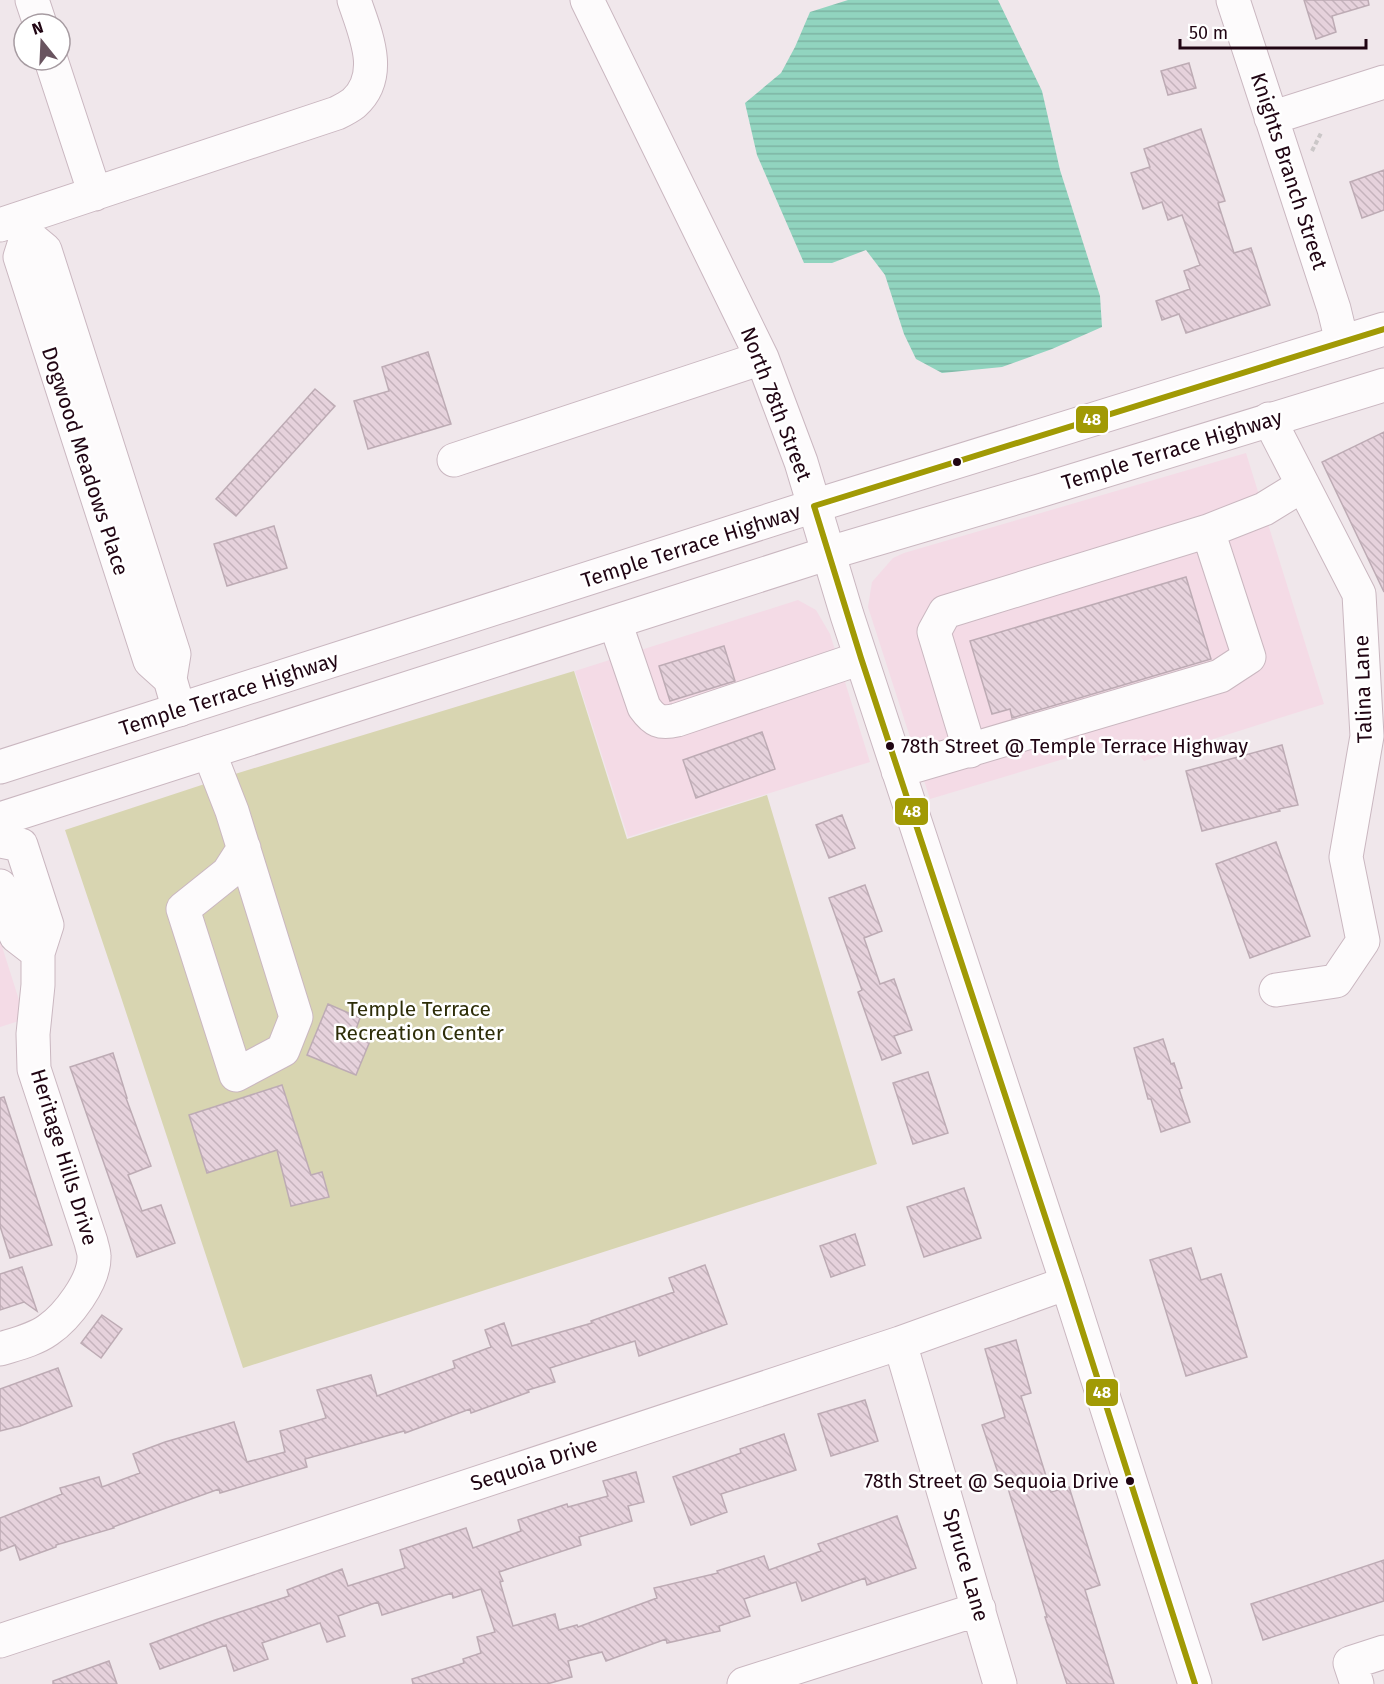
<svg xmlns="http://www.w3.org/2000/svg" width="1384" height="1684" viewBox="0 0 1384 1684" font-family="'Fira Sans',sans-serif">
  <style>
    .built { fill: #f4dbe6 }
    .green { fill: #d8d5b1 }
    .water { fill: url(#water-rules) }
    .building { fill: url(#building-back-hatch); stroke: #bdabb4; stroke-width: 1.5 }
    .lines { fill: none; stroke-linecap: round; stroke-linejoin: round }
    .minor-casing { stroke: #cab7c0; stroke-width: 35 }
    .major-casing { stroke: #cab7c0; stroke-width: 35 }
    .path { stroke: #cbc7c8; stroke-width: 4; stroke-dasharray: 4.5 3; stroke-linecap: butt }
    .minor { stroke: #fdfbfc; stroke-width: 33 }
    .major { stroke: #fdfbfc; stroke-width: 33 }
    .bus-1-casing { stroke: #fff; stroke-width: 10 }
    .bus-1 { stroke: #a19a05; stroke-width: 6 }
    .bus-dot { fill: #200513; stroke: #fff; stroke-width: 2 }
    .labels { text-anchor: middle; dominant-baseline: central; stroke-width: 5; stroke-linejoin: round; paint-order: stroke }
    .bus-label { font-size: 20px; fill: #200513; stroke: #fff; text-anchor: start }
    .street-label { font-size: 21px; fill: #200513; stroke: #fff }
    .park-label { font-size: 21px; fill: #2d2d08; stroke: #fff }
    .line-badge { stroke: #fff; stroke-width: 2 }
    .badge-label { font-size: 16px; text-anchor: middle; font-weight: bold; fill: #fff }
  </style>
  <defs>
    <pattern id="water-rules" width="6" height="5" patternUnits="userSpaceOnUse" patternTransform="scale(1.5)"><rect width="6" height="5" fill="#91d4bf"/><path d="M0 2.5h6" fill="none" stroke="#7db4a3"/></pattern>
    <pattern id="building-back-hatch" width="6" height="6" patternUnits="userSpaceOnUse" patternTransform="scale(1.5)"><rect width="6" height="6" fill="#e6d2dc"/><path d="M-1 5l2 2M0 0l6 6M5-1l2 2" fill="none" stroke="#c5b3bc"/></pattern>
  </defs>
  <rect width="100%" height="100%" fill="#f0e7eb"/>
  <path class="built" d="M1246,453L1324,704L1144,761L1127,740L930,799L868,607L872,582L893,558L904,553Z
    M798,600L816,610L830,634L870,762L628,837L575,671Z
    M0,940L25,1019L0,1027Z"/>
  <path class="green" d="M574,671L627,839L767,795L877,1164L243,1368L119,991L65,830L235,774Z"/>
  <path class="water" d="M848,0H998L1042,91L1060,170L1100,296L1102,327L1052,349L1002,367L942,373L916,359L904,334L885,275L866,250L832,263H804L757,155L745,103L781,73L795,47L810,12Z"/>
  <path class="building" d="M1304,0H1368L1369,5L1332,16L1336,32L1316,39Z
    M1189,63L1196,88L1168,95L1161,71Z
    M1201,129L1225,201L1218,203L1234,253L1251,248L1270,305L1186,333L1179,314L1162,320L1156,301L1190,289L1184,271L1200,265L1182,215L1168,220L1162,202L1143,209L1131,173L1150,167L1144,149Z
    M1384,170V210L1362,218L1350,182Z
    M428,352L451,424L368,449L354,401L389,391L382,367Z
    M315,389L335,406L236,516L216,499Z
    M1384,432V592L1322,462Z
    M274,526L287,568L227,586L214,544Z
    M1186,577L1211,659L1012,718L1010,709L992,714L970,641Z
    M724,646L735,681L670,701L659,666Z
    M762,732L775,769L696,798L683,760Z
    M1282,745L1298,805L1279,809L1280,811L1202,831L1186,771Z
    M842,815L855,848L829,858L816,825Z
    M1276,842L1310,936L1250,958L1216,864Z
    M865,885L882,931L864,938L880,984L894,979L912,1030L894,1036L901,1053L882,1060L858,992L862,990L829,898Z
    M328,1004L360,1018L354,1035L370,1041L356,1075L307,1055Z
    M1163,1039L1171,1064L1174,1063L1182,1088L1179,1089L1190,1122L1161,1132L1151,1099H1148L1134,1048Z
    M113,1053L127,1098H126L151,1166L128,1175L142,1211L161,1205L175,1243L137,1257L70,1067Z
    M928,1072L948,1133L913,1144L893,1083Z
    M282,1085L311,1175L322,1172L329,1197L291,1206L277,1150L207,1173L189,1115Z
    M4,1097L52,1245L10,1258L0,1226V1098Z
    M964,1188L981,1238L924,1257L907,1207Z
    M855,1234L865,1265L831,1277L820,1246Z
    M1191,1248L1201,1280L1221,1274L1247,1357L1186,1376L1150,1260Z
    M705,1265L727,1324L639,1356L635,1341L550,1368L555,1382L528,1390L529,1392L471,1413L470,1409L405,1433L404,1431L305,1459L307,1467L220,1493L219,1489L113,1527L114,1528L56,1545V1547L20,1560L15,1545L0,1551V1518L62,1494L60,1488L99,1477L102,1487L140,1473L133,1454L165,1442L234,1422L247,1462L285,1452L280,1431L326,1418L317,1390L371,1375L377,1396L455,1368L453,1361L491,1347L485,1330L504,1323L512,1346L592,1323L591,1321L674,1292L669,1278Z
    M22,1267L37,1311L24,1302L0,1310V1274Z
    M102,1315L122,1329L101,1358L81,1343Z
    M1016,1340L1031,1393L1021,1396L1051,1492L1069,1487L1100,1585L1085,1590L1114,1684H1067L1045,1617H1047L1004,1475L999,1476L982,1425L1005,1417L985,1349Z
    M58,1368L72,1406L20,1426L0,1431V1389Z
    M865,1400L878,1441L831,1456L818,1414Z
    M784,1434L796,1470L721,1494L727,1512L691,1525L673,1477L741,1453L740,1449Z
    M636,1472L644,1502L628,1506L632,1521L579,1537L581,1545L499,1572L503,1581L500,1582L513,1626L555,1614L559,1630L577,1625L578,1627L657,1598L654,1588L718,1573L717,1571L764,1556L769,1570L821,1551L818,1544L897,1516L916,1568L867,1585L865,1578L802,1601L796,1582L744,1599L750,1616L719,1626L720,1631L667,1643L666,1639L606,1661L602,1652L568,1661L572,1677L547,1684H413L412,1679L464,1663L463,1659L481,1653L477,1637L495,1632L481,1589L453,1598L452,1593L382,1615L378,1602L338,1616L345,1636L327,1642L320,1623L262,1643L268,1659L234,1671L226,1645L160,1669L150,1644L215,1620L289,1596L287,1590L342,1569L348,1586L405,1568L400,1550L466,1528L473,1548L521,1531L518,1520L567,1504L568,1507L608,1496L603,1481Z
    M1384,1560V1601L1263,1640L1251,1604Z
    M109,1661L117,1684H53V1681Z"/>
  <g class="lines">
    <g class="minor-casing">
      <path id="minor" d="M32,0L40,24
        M587,0L762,358L801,462L847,615L1067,1283L1195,1684
        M1233,0L1334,309L1342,342
        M51,60L95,194
        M1271,118L1384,82
        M0,225L337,113C343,110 349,107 354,103C385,75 365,33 354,0
        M1269,419L1359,594L1367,736L1346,857L1363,941L1336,981L1276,990
        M454,460L762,358
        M1208,531L1264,509L1303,485
        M615,622L644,707C654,721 660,724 677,720L861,658
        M170,679L150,661L20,257L27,235L45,250L174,654L170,679L179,710
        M209,752L232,811L296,1017L283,1050L236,1075L183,909L228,873L244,848
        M898,771L1220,676L1249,657L1208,531L945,612L934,632L970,751
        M0,841L21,845L47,925L38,953V985L33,1034L34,1069L91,1242C92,1247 94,1252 94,1256C95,1281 67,1317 48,1330C34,1340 16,1344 0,1349
        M0,886L16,936L38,953
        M900,1343L1000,1684
        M0,1641L900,1343L1067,1283
        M744,1684L979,1609
        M1357,1684L1350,1663L1384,1652"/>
    </g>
    <g class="major-casing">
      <path id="major" d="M0,767L814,506L1384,329
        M0,819L829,553L1039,491L1384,385"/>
    </g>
    <path class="path" d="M1312,151L1322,131"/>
    <use href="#minor" class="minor"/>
    <use href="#major" class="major"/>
    <g class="bus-1-casing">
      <path id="bus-1" d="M1195,1684L1067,1283L861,658L814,506L1384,329"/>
    </g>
    <use href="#bus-1" class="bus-1"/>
  </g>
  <g class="bus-dot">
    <circle cx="957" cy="462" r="5"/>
    <circle cx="890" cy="746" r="5"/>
    <circle cx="1130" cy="1481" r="5"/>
  </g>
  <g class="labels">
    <g class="bus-label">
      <text x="901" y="746">78th Street @ Temple Terrace Highway</text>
      <text x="1119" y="1481" text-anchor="end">78th Street @ Sequoia Drive</text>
    </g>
    <g class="street-label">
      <text transform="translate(1289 171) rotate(72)">Knights Branch Street</text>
      <text transform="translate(776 404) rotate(69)">North 78th Street</text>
      <text transform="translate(1172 450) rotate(-17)">Temple Terrace Highway</text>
      <text transform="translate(85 461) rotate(72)">Dogwood Meadows Place</text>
      <text transform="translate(691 546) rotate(-18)">Temple Terrace Highway</text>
      <text transform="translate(1363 689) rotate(-92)">Talina Lane</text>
      <text transform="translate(229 694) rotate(-18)">Temple Terrace Highway</text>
      <text transform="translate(64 1157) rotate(73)">Heritage Hills Drive</text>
      <text transform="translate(534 1464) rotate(-18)">Sequoia Drive</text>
      <text transform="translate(966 1565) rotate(74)">Spruce Lane</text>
    </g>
    <g class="park-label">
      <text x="419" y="1009">Temple Terrace<tspan x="419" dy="24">Recreation Center</tspan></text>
    </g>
  </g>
  <g class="line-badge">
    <rect x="1075" y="405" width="34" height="29" rx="6" fill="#a19a05"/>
    <rect x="894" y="797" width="35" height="29" rx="6" fill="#a19a05"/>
    <rect x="1085" y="1378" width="34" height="29" rx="6" fill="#a19a05"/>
  </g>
  <g class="badge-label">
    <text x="1092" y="425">48</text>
    <text x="912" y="817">48</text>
    <text x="1102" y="1398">48</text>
  </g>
  <g transform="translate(42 42) rotate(342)"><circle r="28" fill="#ffffff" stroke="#a69ba1" stroke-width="1.5"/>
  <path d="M0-4.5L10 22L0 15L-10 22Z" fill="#69545f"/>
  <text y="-9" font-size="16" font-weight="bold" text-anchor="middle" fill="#200513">N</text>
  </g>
  <path d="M1180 39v9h186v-9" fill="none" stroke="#200513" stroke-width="3"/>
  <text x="1189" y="39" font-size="18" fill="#200513" stroke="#ffffff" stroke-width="4.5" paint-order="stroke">50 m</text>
</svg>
